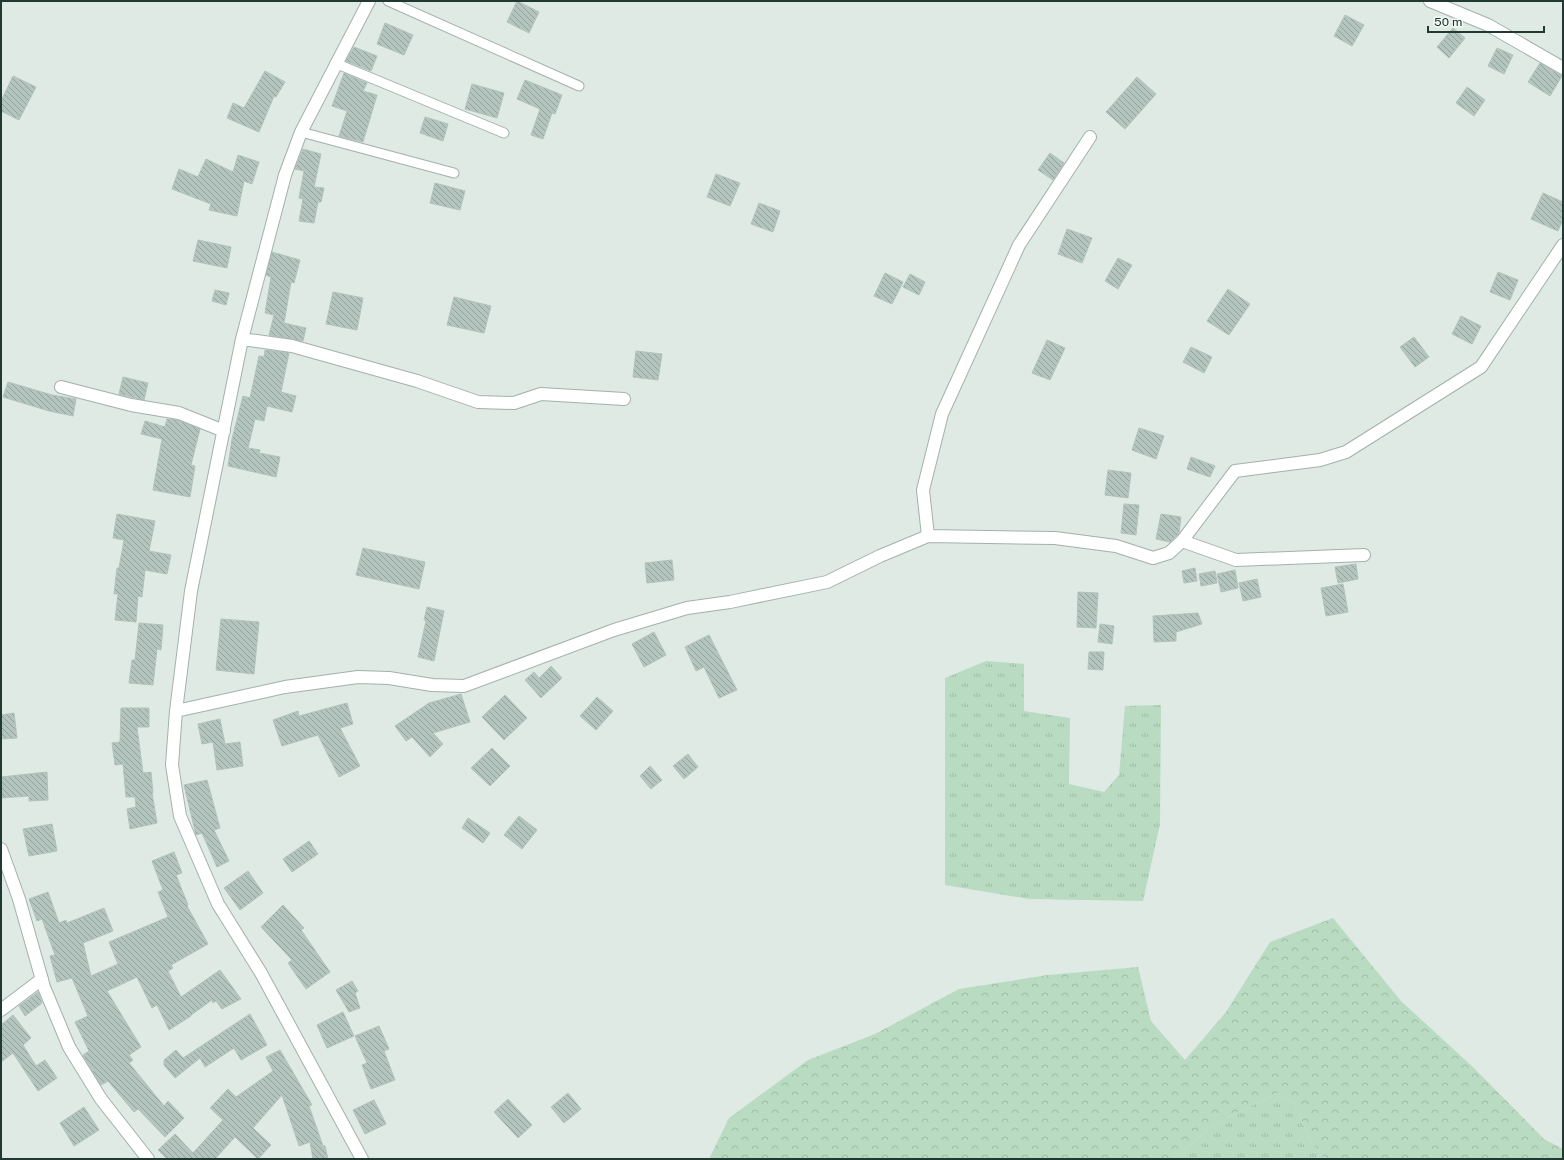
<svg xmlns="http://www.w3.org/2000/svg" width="1564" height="1160" viewBox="0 0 1564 1160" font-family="'Public Sans',sans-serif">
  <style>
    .grass { fill: url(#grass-tufts) }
    .forest { fill: url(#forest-crowns) }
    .building { fill: url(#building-back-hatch); stroke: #b1c3bc }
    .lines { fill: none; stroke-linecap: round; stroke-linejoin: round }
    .service-casing { stroke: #a2b1ac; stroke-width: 11 }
    .minor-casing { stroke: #a2b1ac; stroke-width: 14 }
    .service { stroke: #fff; stroke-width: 9 }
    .minor { stroke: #fff; stroke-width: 12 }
  </style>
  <defs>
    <pattern id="grass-tufts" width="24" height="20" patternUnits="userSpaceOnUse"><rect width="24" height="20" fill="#b8dbc2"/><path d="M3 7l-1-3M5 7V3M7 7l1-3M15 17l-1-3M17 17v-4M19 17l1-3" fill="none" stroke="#9ebda7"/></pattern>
    <pattern id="forest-crowns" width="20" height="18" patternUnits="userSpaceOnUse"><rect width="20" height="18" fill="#b8dbc2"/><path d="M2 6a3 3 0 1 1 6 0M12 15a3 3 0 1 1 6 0" fill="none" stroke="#9ebda7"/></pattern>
    <pattern id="building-back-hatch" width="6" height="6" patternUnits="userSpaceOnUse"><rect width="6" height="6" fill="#b4c4be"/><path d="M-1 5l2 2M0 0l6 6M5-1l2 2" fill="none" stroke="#92a09b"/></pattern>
  </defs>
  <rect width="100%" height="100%" fill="#dfeae5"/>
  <path class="grass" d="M986,661L1024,664V711L1070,718L1069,784L1104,792L1119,775L1125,706L1161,705L1160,824L1143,901L1029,899L945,885V678Z
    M1278,1093L1294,1103L1309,1138L1324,1159H1173L1218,1122Z"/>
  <path class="forest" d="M1333,918L1401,1001L1475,1069L1544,1139L1563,1149V1159H1324L1309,1138L1294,1103L1278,1093L1218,1122L1173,1159H709L729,1118L808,1060L875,1034L959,989L1048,975L1138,967L1151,1021L1185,1060L1226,1012L1270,942Z"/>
  <path class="building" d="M517,1L539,12L529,33L507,22Z
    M1345,15L1364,25L1352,46L1334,36Z
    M385,23L413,35L404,55L377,44Z
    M1453,28L1465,38L1449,58L1437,47Z
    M354,47L377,56L371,71L346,61Z
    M1497,48L1513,55L1504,74L1488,66Z
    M1540,63L1562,76L1550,96L1528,82Z
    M265,71L285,82L276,97L274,96L259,132L227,118L233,103L244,108Z
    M344,73L367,83L363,91L377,95L363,142L339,136L347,111L332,106Z
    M13,76L36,87L19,120L1,111V101Z
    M1137,77L1156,94L1125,129L1106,112Z
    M525,80L562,95L555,114L552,113L543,139L531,135L540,109L517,99Z
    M472,84L504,93L497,118L465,109Z
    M1467,87L1485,100L1474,116L1456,103Z
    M425,117L448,124L443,141L420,133Z
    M303,149L321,154L314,187L324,188L321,202H318L314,223L299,221L303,199L299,198L304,171L295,169Z
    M1050,153L1064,163L1053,180L1038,170Z
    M238,155L259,162L252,184L244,181L237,216L209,210L211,204L172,189L179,169L198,177L206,159L233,172Z
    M716,174L740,183L730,206L707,197Z
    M435,183L465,191L460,210L430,203Z
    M1543,193L1563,202V219L1558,231L1531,219Z
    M759,203L780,211L773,232L751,224Z
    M1067,229L1092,238L1082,263L1058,254Z
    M198,240L231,247L227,268L193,261Z
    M272,252L300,260L294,283L291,282L284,323L306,328L303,341L269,335L274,315L265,313L271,277L266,275Z
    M1118,258L1132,265L1118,289L1105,281Z
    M1498,272L1518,280L1510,300L1490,292Z
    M885,273L903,282L892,304L874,296Z
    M910,274L925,282L919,295L903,287Z
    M1228,289L1250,304L1229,335L1207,321Z
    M215,290L229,293L226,305L212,301Z
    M333,292L363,298L357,330L326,324Z
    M454,297L491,306L484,333L447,325Z
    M1461,316L1481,326L1472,344L1452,334Z
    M1414,337L1429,357L1415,367L1400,347Z
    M1047,340L1065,348L1050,380L1032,373Z
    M1191,347L1212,357L1204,373L1183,362Z
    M265,350L289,353L281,392L296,396L292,412L267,406L264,421L255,419L248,448L260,450L259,453L280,457L276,477L228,466L232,439L243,396L250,398L259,356L264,357Z
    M636,351L662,354L658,380L633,377Z
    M123,377L148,383L144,400L119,394Z
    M8,382L52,395L76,399L73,416L49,411L3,397Z
    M167,419L177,420L200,429L191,465L195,466L190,497L153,490L162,439L141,434L145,421L165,427Z
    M1139,428L1164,436L1156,459L1132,450Z
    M1191,457L1215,466L1210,477L1187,469Z
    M1108,470L1131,473L1128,498L1105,495Z
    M1124,504L1139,505L1136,535L1121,533Z
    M117,514L155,521L149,551L171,555L167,574L145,570L142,597L138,596L136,622L115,620L118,594H114L117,568H119L124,540L113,538Z
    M1161,514L1181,517L1179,533L1170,542L1156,539Z
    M363,548L425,562L419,589L356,575Z
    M672,560L674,580L647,583L645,563Z
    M1356,564L1358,579L1338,583L1335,567Z
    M1195,568L1197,581L1184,583L1182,571Z
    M1235,570L1238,588L1221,592L1217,574Z
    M1215,571L1217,583L1201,586L1199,574Z
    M1257,579L1261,597L1243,601L1239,583Z
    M1343,584L1348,612L1326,616L1321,588Z
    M1078,592L1098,593L1096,628L1077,627Z
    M427,607L444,611L434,661L418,657L426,621L424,620Z
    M1198,613L1202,624L1176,632V641L1154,642L1153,616Z
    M221,619L259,622L254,674L216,670Z
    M139,623L163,625L161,650L157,649L153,685L129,683L132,660H135Z
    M1100,624L1114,626L1112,644L1098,642Z
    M654,632L666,655L644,667L632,644Z
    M709,635L737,690L719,698L704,667L696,671L685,647Z
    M1089,652H1104L1103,670L1088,669Z
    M551,666L562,678L541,698L525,680L534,672L539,678Z
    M461,694L470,722L433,733L443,744L430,757L412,737L406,741L395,726L429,703Z
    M505,695L527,718L504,740L482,717Z
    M597,697L613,711L596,730L580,716Z
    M347,703L353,724L340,728L360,766L339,777L318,735L282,746L273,720L298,711L299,716Z
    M121,708H149V727H137L143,773L151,772L153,793H152L157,823L130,829L127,809L136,807L135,797H126L123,764L115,765L112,743L120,742Z
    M14,713L17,738L1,739V715Z
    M220,719L225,744L240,742L243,766L217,770L213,742L202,744L198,724Z
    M492,748L510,766L490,786L471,768Z
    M688,754L698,767L684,779L673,766Z
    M650,766L662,780L651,789L640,776Z
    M47,772L48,800L29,801V796L1,798V777Z
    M207,780L220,828L214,830L229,861L217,867L202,833L196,835L195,831L184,785Z
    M519,816L537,830L522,849L504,835Z
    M468,818L490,833L483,843L462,828Z
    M52,824L57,851L29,856L23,829Z
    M309,841L318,854L292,872L283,859Z
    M174,852L182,873L176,875L188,905L187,906L208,944L171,965L173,968L168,971L181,997L220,970L241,999L222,1009L216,1001L213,1003L212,1000L191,1015V1016L169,1030L157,1005L152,1008L137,977L107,991L141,1047L129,1055L133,1060L129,1063L164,1106L168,1101L184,1118L165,1137L138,1109L134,1112L108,1081L101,1085L83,1055L89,1051L75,1022L88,1016L72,978L57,982L50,956L55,955L42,919L37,921L29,899L48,892L59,923L66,920L67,923L104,908L113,931L83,943L91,976L118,964L109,942L168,917L158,892L163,890L152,861Z
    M248,871L263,893L240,910L224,888Z
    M283,905L304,928L301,930L330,972L306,989L288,963L292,960L261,927Z
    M352,981L358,991L355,993L360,1008L349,1012L336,990Z
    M38,992L42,1003L25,1016L19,1006Z
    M343,1012L354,1036L327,1048L317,1025Z
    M250,1014L267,1045L241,1060L234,1048L205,1067L200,1058L175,1078L164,1065V1060L176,1050L183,1058Z
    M13,1015L31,1038L23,1045L36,1066L45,1060L57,1078L38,1091L13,1053L1,1062V1025Z
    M379,1026L389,1049L384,1051L395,1080L371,1089L362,1065L367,1063L355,1036Z
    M280,1050L312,1105L309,1106L323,1146H325L328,1159H313L310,1142L299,1146L282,1095L253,1128L271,1145L258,1159L235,1137L215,1159H167L158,1150L175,1134L193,1153L223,1120L210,1108L228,1089L236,1097L273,1071L266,1057Z
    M568,1093L581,1109L564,1123L551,1107Z
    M508,1099L532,1125L518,1138L494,1112Z
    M374,1100L386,1124L365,1134L353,1110Z
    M84,1107L99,1130L74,1146L60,1123Z"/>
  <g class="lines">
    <g class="service-casing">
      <path id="service" d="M388,1L579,86
        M335,63L504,133
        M301,132L454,173"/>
    </g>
    <g class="minor-casing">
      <path id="minor" d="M1430,1L1488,25L1563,68
        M242,339L292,346L417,381L478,402L514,403L541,394L624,399
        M61,387L131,405L179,413L224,431
        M928,536L923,490L942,414L1019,245L1090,137
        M1182,541L1236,560L1364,555
        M176,711L285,687L358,677L389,678L432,685L464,686L614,630L687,608L730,602L827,582L880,556L928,536L1055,538L1116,546L1153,558L1169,553L1182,541L1235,471L1320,460L1346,452L1481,367L1563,245
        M1,849L19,899L44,987L69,1047L101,1099L148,1159
        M1,1010L42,979
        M362,1159L261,973L218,904L180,816L172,765L176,711L191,591L242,339L285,175L301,132L369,1"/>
    </g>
    <use href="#service" class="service"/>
    <use href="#minor" class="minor"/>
  </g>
  <rect width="1564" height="1160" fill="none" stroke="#203933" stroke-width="4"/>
  <path d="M1428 26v6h116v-6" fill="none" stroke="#203933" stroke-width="2"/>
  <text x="1434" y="26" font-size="12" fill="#203933" stroke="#eff7f3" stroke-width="3" paint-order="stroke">50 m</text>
</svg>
